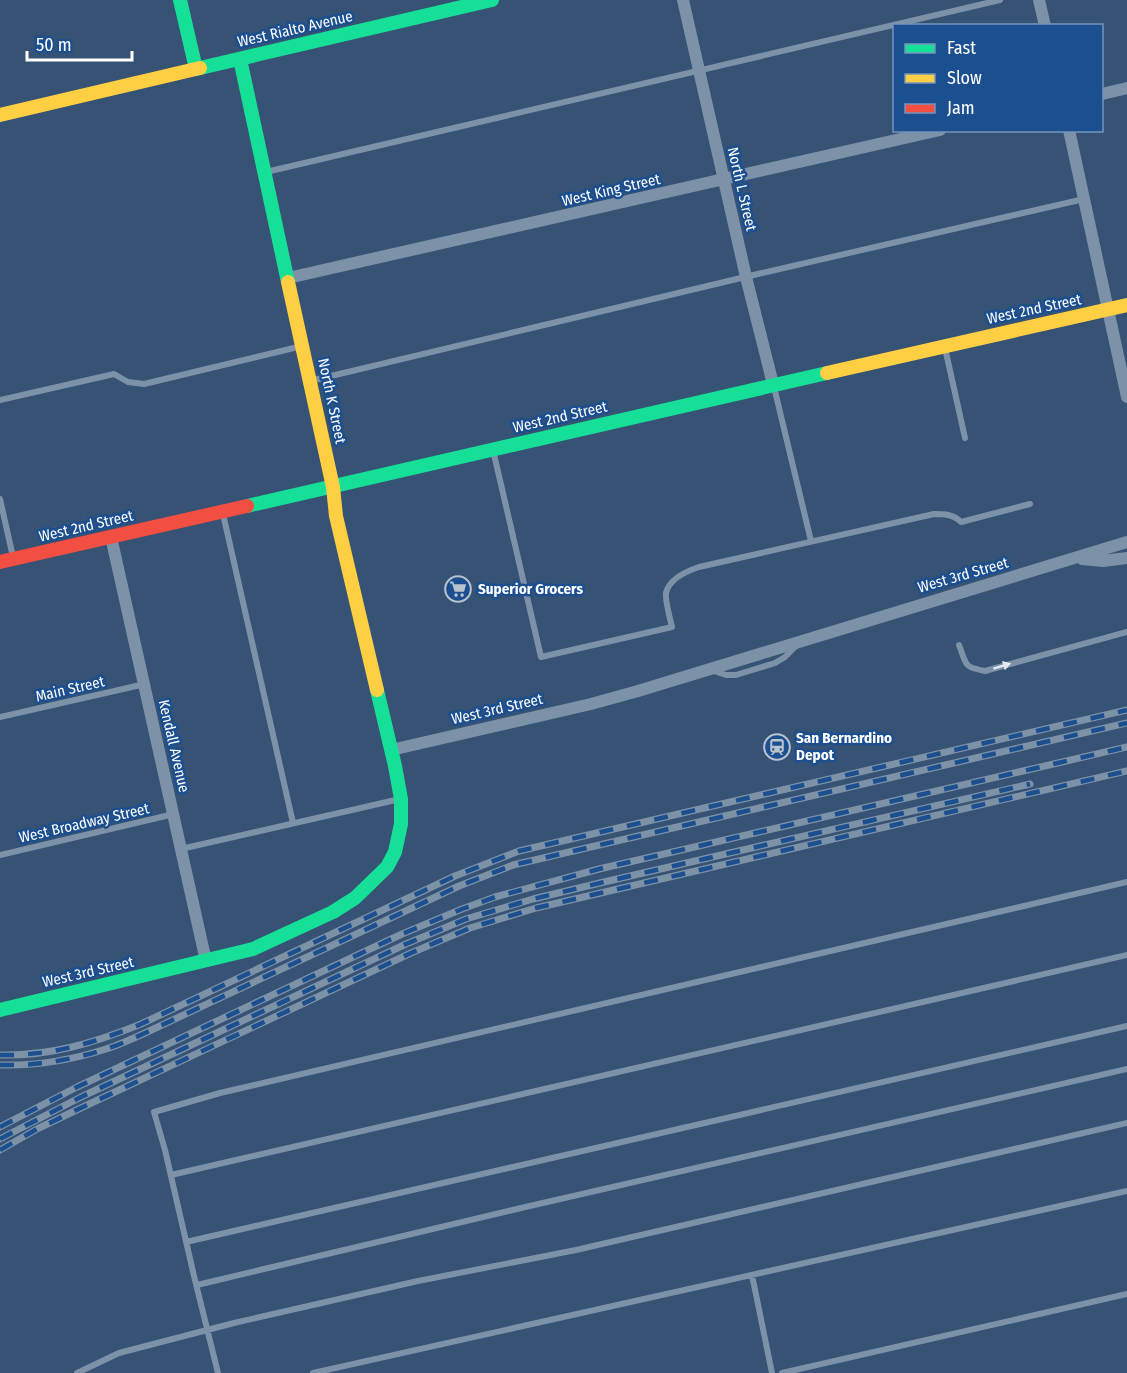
<svg xmlns="http://www.w3.org/2000/svg" width="1127" height="1373" viewBox="0 0 1127 1373" font-family="'Fira Sans Condensed',sans-serif">
  <style>
    .lines { fill: none; stroke-linecap: round; stroke-linejoin: round }
    .lane { stroke: #7d92a8; stroke-width: 6 }
    .street { stroke: #7d92a8; stroke-width: 12 }
    .fast { stroke: #16e098; stroke-width: 14 }
    .slow { stroke: #ffcf43; stroke-width: 14 }
    .jam { stroke: #f24e42; stroke-width: 14 }
    .rail-casing { stroke: #7e92a7; stroke-width: 7 }
    .rail { stroke: #1b4f8f; stroke-width: 4.5; stroke-dasharray: 14; stroke-linecap: butt }
    .oneway { fill: #e5e9ee }
    .labels { text-anchor: middle; dominant-baseline: central; stroke-width: 5; stroke-linejoin: round; paint-order: stroke }
    .street-label { font-size: 15px; fill: #fff; stroke: #1b4f8f }
    .poi-label { font-size: 15px; font-weight: bold; fill: #fff; stroke: #1b4f8f; text-anchor: start }
  </style>
  <rect width="100%" height="100%" fill="#365274"/>
  <g class="lines">
    <path class="lane" d="M266,172L1000,0
      M945,348L965,438
      M310,381L762,273L1084,199
      M774,387L811,541
      M0,400L114,374L128,382L144,384L302,346
      M493,450L541,657L672,627C670,619 665,600 666,593C669,579 687,571 699,567L934,514C944,514 953,514 961,522L1030,504
      M0,499L13,557
      M223,514L293,823
      M959,645C967,665 963,667 985,671L1127,632
      M711,670L726,675H736L775,663L785,657L797,645
      M0,717L145,684
      M181,849L400,799
      M0,855L174,814
      M171,1175L1127,955
      M186,1242L1127,1026
      M752,1275L772,1373
      M197,1285L521,1208L1127,1069
      M77,1373L119,1353L234,1323L418,1281L576,1250L1127,1123
      M218,1373L194,1276L165,1150L154,1112L220,1093L1127,882
      M313,1373L1127,1191
      M782,1373L1127,1294"/>
    <path class="street" d="M683,0L746,277L773,384
      M1039,0L1045,26
      M1102,94L1127,88
      M1069,130L1127,397
      M288,278L940,130
      M111,537L206,961
      M1082,559L1103,561L1127,558
      M391,750L591,704L638,691L1127,542"/>
    <path class="fast" d="M180,0L196,69
      M240,59L288,282
      M200,68L492,0
      M247,506L827,373
      M0,1010L253,949L333,912L355,898L387,867L395,852L401,824V799L395,766L377,690"/>
    <path class="slow" d="M0,115L200,68
      M288,282L333,487L336,516L377,690
      M827,373L1127,305"/>
    <path class="jam" d="M0,562L247,506"/>
    <g class="rail-casing">
      <path id="rail" d="M0,1055C51,1056 94,1043 141,1024L455,876L519,851L1127,710
        M0,1065C36,1066 72,1060 106,1049C119,1045 132,1039 145,1033L459,886L513,865L1127,723
        M0,1127L77,1087L402,934L462,909L495,897L599,869L1127,747
        M0,1139L81,1097L223,1030L406,944L466,919L533,899L604,882L1030,784
        M0,1150L37,1129L85,1106L411,953L470,928L536,908L1127,771"/>
    </g>
    <use href="#rail" class="rail"/>
  </g>
  <defs><path id="oneway-solid" d="M-6-.8H1V-3.2L6.5 0L1 3.2V.8H-6Z" transform="scale(1.5)"/></defs>
  <use class="oneway" href="#oneway-solid" transform="translate(1002 666) rotate(-17)"/>
  <defs>
    <g id="supermarket-ring" transform="scale(1.35)"><circle r="9.5" fill="#1b4f8f" stroke="#b9c2ce" stroke-width="1.5"/><path d="M-6-5.5h2.5l.6 2H6L4.5 2H-2.5L-4.4-4H-6ZM-1.5 3.2a1.3 1.3 0 1 0 .1 0ZM3 3.2a1.3 1.3 0 1 0 .1 0Z" fill="#b9c2ce"/></g>
    <g id="station-ring" transform="scale(1.35)"><circle r="9.5" fill="#1b4f8f" stroke="#b9c2ce" stroke-width="1.5"/><path d="M-3-6H3Q5-6 5-4V2Q5 4 3 4L4.5 6H3L1.5 4h-3L-3 6H-4.5L-3 4Q-5 4-5 2V-4Q-5-6-3-6ZM-3.5-4v3h7v-3ZM-3.5 1v1.5H-2V1ZM2 1v1.5H3.5V1Z" fill="#b9c2ce"/></g>
  </defs>
  <g fill-rule="evenodd">
    <use href="#supermarket-ring" x="458" y="589"/>
    <use href="#station-ring" x="777" y="747"/>
  </g>
  <g class="labels">
    <g class="street-label">
      <text transform="translate(295 29) rotate(-13)">West Rialto Avenue</text>
      <text transform="translate(742 189) rotate(77)">North L Street</text>
      <text transform="translate(611 190) rotate(-13)">West King Street</text>
      <text transform="translate(1034 309) rotate(-12)">West 2nd Street</text>
      <text transform="translate(332 401) rotate(78)">North K Street</text>
      <text transform="translate(560 417) rotate(-13)">West 2nd Street</text>
      <text transform="translate(86 526) rotate(-13)">West 2nd Street</text>
      <text transform="translate(963 575) rotate(-16)">West 3rd Street</text>
      <text transform="translate(70 689) rotate(-13)">Main Street</text>
      <text transform="translate(497 709) rotate(-13)">West 3rd Street</text>
      <text transform="translate(174 746) rotate(77)">Kendall Avenue</text>
      <text transform="translate(84 823) rotate(-13)">West Broadway Street</text>
      <text transform="translate(88 972) rotate(-13)">West 3rd Street</text>
    </g>
    <g class="poi-label">
      <text x="478" y="589">Superior Grocers</text>
      <text x="796" y="738">San Bernardino<tspan x="796" dy="17">Depot</tspan></text>
    </g>
  </g>
  <rect x="893" y="24" width="210" height="108" fill="#1b4f8f" stroke="#7695bc" stroke-width="1.5"/>
  <rect x="905" y="44" width="30" height="9" fill="#16e098" stroke="#7695bc" stroke-width="1.5"/>
  <text x="947" y="54" font-size="18" fill="#ffffff">Fast</text>
  <rect x="905" y="74" width="30" height="9" fill="#ffcf43" stroke="#7695bc" stroke-width="1.5"/>
  <text x="947" y="84" font-size="18" fill="#ffffff">Slow</text>
  <rect x="905" y="104" width="30" height="9" fill="#f24e42" stroke="#7695bc" stroke-width="1.5"/>
  <text x="947" y="114" font-size="18" fill="#ffffff">Jam</text>
  <path d="M27 51v9h105v-9" fill="none" stroke="#ffffff" stroke-width="3"/>
  <text x="36" y="51" font-size="18" fill="#ffffff" stroke="#1b4f8f" stroke-width="4.5" paint-order="stroke">50 m</text>
</svg>
